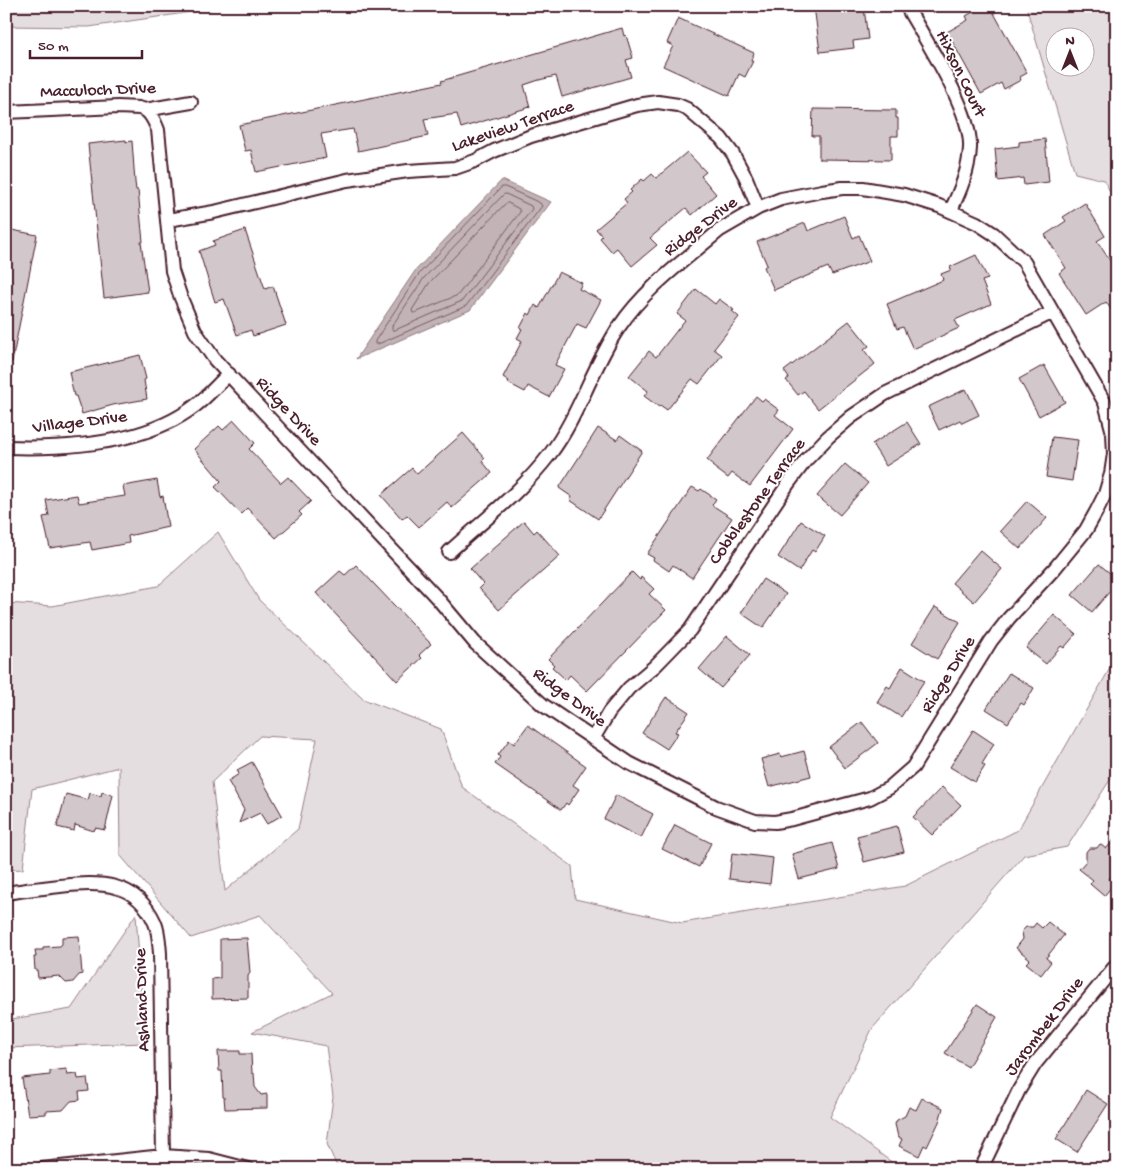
<svg xmlns="http://www.w3.org/2000/svg" width="1123" height="1175" viewBox="0 0 1123 1175" font-family="'Gochi Hand',sans-serif">
  <style>
    .green { fill: #e5dee0; stroke: #987e86; fill-rule: evenodd }
    .water { fill: #c1b3b6; stroke: #91787e }
    .lines { fill: none; stroke-linecap: round; stroke-linejoin: round }
    .shore { stroke: #7a5a63; stroke-width: 1 }
    .building { fill: #d2c7cb; stroke: #4a1f2b }
    .minor-casing { stroke: #4a1f2b; stroke-width: 16 }
    .minor { stroke: #fff; stroke-width: 12 }
    .labels { text-anchor: middle; dominant-baseline: central; stroke-width: 4; stroke-linejoin: round; paint-order: stroke }
    .street-label { font-size: 18px; fill: #4a1f2b; stroke: #fff }
  </style>
  <rect width="100%" height="100%" fill="#fff"/>
  <filter id="ink" filterUnits="userSpaceOnUse"><feTurbulence type="fractalNoise" baseFrequency=".02" numOctaves="2"/><feDisplacementMap in="SourceGraphic" scale="10" xChannelSelector="R" yChannelSelector="G"/><feConvolveMatrix kernelMatrix="1 2 1 2 8 2 1 2 1" color-interpolation-filters="sRGB"/></filter>
  <g filter="url(#ink)">
    <path class="green" d="M6,6H233L89,27L6,26Z
      M1026,6H1117V205L1104,180L1075,173ZM1056,38H1086V68H1056Z
      M218,532L259,600L363,699L441,729L462,787L572,866L575,899L682,923L905,886L1018,830L1117,656V769L1067,847L1024,855L872,1029L830,1117L901,1169H338L327,1144L333,1097L326,1046L252,1032L332,993L260,915L191,938L120,855L119,767L32,789L23,869L6,870V603L52,606L158,586ZM260,736L317,739L298,829L225,891L212,782Z
      M136,914L145,1043L6,1048V1020L71,1009Z"/>
    <path class="water" d="M502,180L551,202L470,310L356,359L415,271Z"/>
    <g class="lines">
      <path class="shore" d="M502,187H505L540,203L542,206L466,306L378,344H375V341L419,274Z
        M506,194L531,206L532,209L462,301L395,330H392V326L424,278L503,195Z
        M508,203L519,209L520,212L458,295L415,313H413L412,310L430,282L505,204Z"/>
    </g>
    <path class="building" d="M814,6H839L840,11L864,8L868,39L853,41L854,48L820,52Z
      M983,6H990L1027,73L1020,77L1021,80L1004,89L1001,83L981,94L947,32L968,20L966,16Z
      M678,18L754,53L751,60L753,61L745,77L739,74L729,96L663,66L673,46L667,43Z
      M622,28L624,36L626,35L633,58L626,60L631,77L562,97L556,76L539,80L524,85L530,107L461,128L457,114L424,119L428,136L358,151L353,129L321,134L326,158L256,172L251,150L245,151L239,125L442,83L441,81Z
      M813,109L896,110V118H898V136H891V160L819,159V136H812Z
      M1045,139L1049,182L1024,185L1023,178L998,181L995,149L1019,146V142Z
      M126,140V142L132,141L135,182L136,190H138L143,242H141L148,292L104,298L88,144Z
      M687,152L706,172L701,176L716,194L692,215L686,208L650,238L657,245L632,266L617,248L612,252L600,238L602,236L596,229L627,203L624,199L632,192L630,190L642,179L644,181L652,174L656,178Z
      M1085,203L1105,236L1097,241L1117,271V318L1106,302L1086,315L1059,273L1066,268L1045,235L1066,221L1063,217Z
      M844,216L853,238L859,235L870,261L832,275L828,267L774,290L764,267L767,265L757,242L805,223L808,231Z
      M12,230L37,235L12,362L6,361V231L12,232Z
      M245,230L265,289L273,286L286,325L253,336L251,330L237,335L224,299L215,302L199,251L215,245L213,241Z
      M976,255L988,279L982,281L991,304L955,320L959,328L913,349L903,327L897,329L887,304L943,280L941,274L951,270L950,267Z
      M559,272L582,283L579,289L601,300L586,328L577,324L555,365L564,369L549,397L528,386L525,392L508,383L509,381L503,377L522,341L517,338L522,329L520,328L528,313L530,315L535,305L539,308Z
      M696,289L715,304L719,299L734,310L732,311L739,317L714,349L722,355L699,384L692,379L667,410L660,405L659,407L644,396L648,391L629,376L649,351L656,357L685,320L677,314Z
      M849,321L869,346L864,350L875,364L818,409L804,391L798,395L786,380L789,378L784,371Z
      M140,355L146,379L144,380L147,399L113,405L82,414L76,396H74L69,372Z
      M1044,365L1065,402L1039,416L1019,379Z
      M966,389L979,415L962,423L960,420L939,430L928,407Z
      M756,396L762,401L764,399L779,410L775,415L793,429L750,486L732,473L728,478L712,466L713,465L707,460Z
      M234,420L255,443L249,449L281,483L288,477L311,501L299,512L302,515L276,538L247,508L241,514L215,487L221,481L194,449L219,426L223,430Z
      M907,422L921,444L886,466L872,444Z
      M598,428L617,440L620,435L642,451L598,519L570,500L572,497L559,488Z
      M463,433L485,458L482,461L492,473L452,508L447,502L419,527L407,515L402,519L381,495L412,468L417,474Z
      M1052,437L1078,440L1072,481L1046,477Z
      M845,464L868,483L840,515L817,496Z
      M157,480L160,497L163,496L168,527L128,536L129,543L92,550L90,542L50,548L43,517L49,516L46,500L77,495L79,503L125,496L123,486Z
      M692,487L699,491L701,489L716,499L712,505L732,518L692,578L673,565L669,571L653,560L654,558L647,554Z
      M1027,501L1047,518L1020,549L1000,531Z
      M524,521L534,533L537,530L560,556L499,610L479,588L483,584L470,569Z
      M801,521L825,536L815,552L812,550L799,571L778,557Z
      M980,550L1002,569L974,602L952,583Z
      M1099,564L1117,579V583L1092,612L1072,595Z
      M356,565L431,644L419,655L422,658L397,681L316,593L340,571L345,575Z
      M632,572L640,580L641,577L654,589L649,594L666,610L587,691L570,675L566,680L552,667L554,665L548,659Z
      M763,579L786,594L763,628L741,613Z
      M935,607L960,622L937,659L912,643Z
      M1054,615L1076,634L1064,648L1061,646L1046,664L1026,648Z
      M727,636L750,655L721,688L699,669Z
      M902,667L924,681L901,717L877,702L887,686L890,688Z
      M1009,673L1034,688L1024,705L1021,703L1008,723L986,709Z
      M666,697L689,712L675,732L678,733L667,749L642,733Z
      M862,722L878,743L845,768L829,747Z
      M528,725L586,766L573,785L579,789L568,805L566,803L561,810L495,764L500,757L498,755L509,740L514,744Z
      M973,730L994,744L982,764L985,766L975,782L950,767Z
      M804,751L811,776L769,787L761,759L780,754L781,757Z
      M252,762L282,815L267,824L260,813L239,823L244,810L228,781L239,774L237,770Z
      M942,787L961,805L932,835L913,817Z
      M102,792L113,795L105,830L95,828L94,831L75,825L74,831L57,827L66,794L88,800L90,793L101,796Z
      M616,795L653,814L641,838L604,819Z
      M675,825L711,843L699,867L662,849Z
      M897,826L904,852L864,862L857,836Z
      M1117,836V870L1109,879L1114,884L1104,896L1090,884L1093,880L1079,869L1086,861V852L1089,848H1097L1100,844L1106,849Z
      M832,843L839,869L799,879L792,854Z
      M732,853L773,858L770,884L729,879Z
      M1048,922L1064,935L1046,958L1051,962L1041,975L1026,963L1030,959L1016,948L1023,939L1022,931L1026,927H1033L1036,923L1042,928Z
      M79,936L82,974L79,975L73,982L66,983L59,976L38,978L37,970H35L34,957H36L35,950H43V947L60,946L62,944V937Z
      M247,938L250,973L248,976V998L212,999V979L220,978V939Z
      M977,1004L997,1017L968,1067L945,1053Z
      M218,1051H240V1054H251L252,1073H254L255,1087L261,1095L267,1094V1108L225,1109L224,1097H223L222,1071H219Z
      M66,1069L67,1075L77,1074L78,1079L87,1078L89,1091L79,1092L80,1100L71,1101L63,1110L46,1111V1114L28,1115L22,1078L50,1075V1071Z
      M1086,1090L1108,1104L1077,1152L1056,1139Z
      M922,1098L943,1108L939,1122L927,1147L924,1145L919,1156L899,1146L902,1139L898,1137L895,1124L897,1120L905,1116L909,1107L916,1110Z"/>
    <g class="lines">
      <g class="minor-casing">
        <path id="minor" d="M909,11C928,44 972,112 970,148C969,170 960,191 951,210
          M145,110C152,114 155,123 158,130L172,271L181,298L195,331L215,360L438,599L475,643L543,705L629,763L716,807L755,821L775,822L792,819L870,798L889,788L913,767L991,641L1009,618L1055,568L1086,530L1096,512L1105,494L1111,474L1114,454L1113,433L1105,403L1024,262L994,234L977,223L939,206L904,195L863,188H842L822,191L781,199L758,208L720,230C685,260 645,288 619,327C592,367 579,416 550,454C522,491 483,521 449,552
          M6,112L118,107L139,108L145,110L191,102
          M168,220L214,212L347,180L408,171L455,168L475,161L494,151L531,136L637,105L658,102L678,105L687,109L721,138L733,154L746,178L758,208
          M6,447C66,449 146,444 195,406C207,397 218,384 229,374
          M593,739L609,712L629,688L655,666L690,630L788,484L806,460L828,437L851,417L885,394L1053,312
          M6,893C24,890 42,888 60,886C99,882 136,880 155,923C159,933 159,943 160,953L163,1156
          M42,1169L163,1156L209,1159L248,1169
          M981,1169L1019,1090L1035,1064L1117,964"/>
      </g>
      <use href="#minor" class="minor"/>
    </g>
  </g>
  <g class="labels">
    <g class="street-label">
      <text transform="translate(960 74) rotate(64)">Hixson Court</text>
      <text transform="translate(98 91) rotate(-2)">Macculoch Drive</text>
      <text transform="translate(513 127) rotate(-19)">Lakeview Terrace</text>
      <text transform="translate(701 227) rotate(-37)">Ridge Drive</text>
      <text transform="translate(288 412) rotate(47)">Ridge Drive</text>
      <text transform="translate(80 423) rotate(-7)">Village Drive</text>
      <text transform="translate(758 502) rotate(-54)">Cobblestone Terrace</text>
      <text transform="translate(949 675) rotate(-58)">Ridge Drive</text>
      <text transform="translate(569 698) rotate(37)">Ridge Drive</text>
      <text transform="translate(143 1000) rotate(-92)">Ashland Drive</text>
      <text transform="translate(1045 1027) rotate(-53)">Jarombek Drive</text>
    </g>
  </g>
  <rect width="1123" height="1175" fill="none" stroke="#fff" stroke-width="25"/>
  <rect x="12" y="12" width="1098" height="1150" fill="none" stroke="#4a1f2b" stroke-width="2" filter="url(#ink)"/>
  <g transform="translate(1070 52)"><circle r="24" fill="#ffffff" stroke="#b7a5aa"/>
  <path d="M0-4L9 19L0 12L-9 19Z" fill="#4a1f2b"/>
  <text y="-8" font-size="14" font-weight="bold" text-anchor="middle" fill="#4a1f2b">N</text>
  </g>
  <path d="M30 50v8h112v-8" fill="none" stroke="#4a1f2b" stroke-width="2.5"/>
  <text x="38" y="50" font-size="15" fill="#4a1f2b" stroke="#ffffff" stroke-width="4" paint-order="stroke">50 m</text>
</svg>
